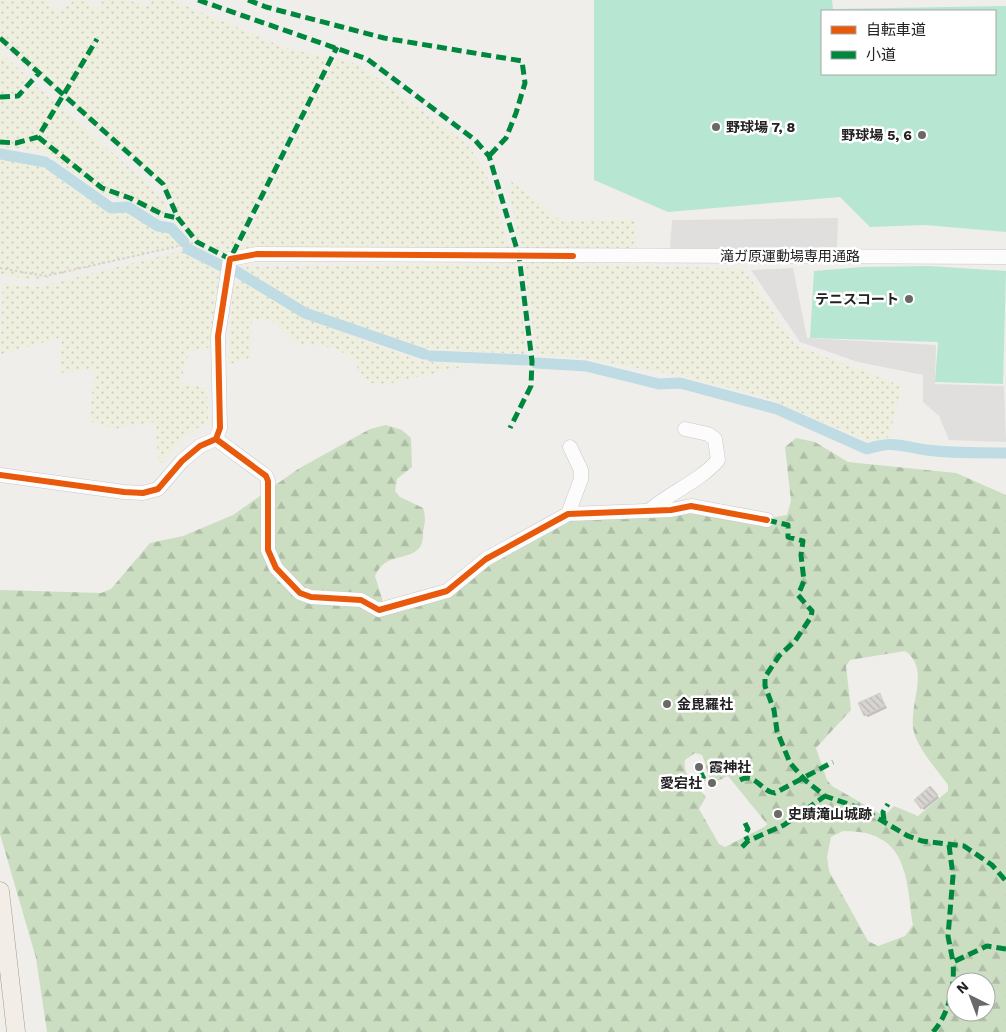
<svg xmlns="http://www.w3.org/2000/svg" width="1006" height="1032" viewBox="0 0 1006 1032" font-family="'Work Sans','Noto Sans JP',sans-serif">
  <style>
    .farmland { fill: url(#farmland-dots) }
    .forest { fill: url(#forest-firs); fill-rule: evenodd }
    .pitch { fill: #b7e6d2; fill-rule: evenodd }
    .parking { fill: #e0dfde }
    .shadow { fill: #0003 }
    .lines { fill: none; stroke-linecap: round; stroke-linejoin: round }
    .canal { stroke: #bfdbe3; stroke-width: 11 }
    .building { fill: url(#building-back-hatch); stroke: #d3d0cc }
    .minor-casing { stroke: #c9c8c7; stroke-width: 15 }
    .major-casing { stroke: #a79c86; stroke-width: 19 }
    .path { stroke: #dccecd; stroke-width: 2; stroke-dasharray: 2.5 2.5; stroke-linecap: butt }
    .minor { stroke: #fdfcfc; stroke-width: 14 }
    .major { stroke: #f3ede7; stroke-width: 18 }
    .quiet { stroke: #00873e; stroke-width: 5; stroke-dasharray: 10 5; stroke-linecap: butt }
    .cycleway-casing { stroke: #fff; stroke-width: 9 }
    .cycleway { stroke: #e8590c; stroke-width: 6 }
    .poi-dot { fill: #6a6968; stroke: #fff; stroke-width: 2 }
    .labels { text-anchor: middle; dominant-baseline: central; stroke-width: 5; stroke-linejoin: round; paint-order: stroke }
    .poi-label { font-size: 14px; font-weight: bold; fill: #222; stroke: #fff; text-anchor: start }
    .street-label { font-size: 14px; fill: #222; stroke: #fff }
  </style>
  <defs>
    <pattern id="farmland-dots" width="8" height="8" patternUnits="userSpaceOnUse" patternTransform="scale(1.25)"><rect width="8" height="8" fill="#efefdf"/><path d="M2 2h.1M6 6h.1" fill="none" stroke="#cdcdbf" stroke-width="1.8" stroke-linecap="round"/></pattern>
    <pattern id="forest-firs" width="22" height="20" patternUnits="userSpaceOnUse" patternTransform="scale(1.25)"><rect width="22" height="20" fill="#cbdec1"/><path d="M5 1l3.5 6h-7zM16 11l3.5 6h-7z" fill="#aebea6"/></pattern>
    <pattern id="building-back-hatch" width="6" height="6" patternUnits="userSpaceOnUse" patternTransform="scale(1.25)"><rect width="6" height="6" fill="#d7d4d2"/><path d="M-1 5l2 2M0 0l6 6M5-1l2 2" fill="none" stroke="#b8b6b4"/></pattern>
  </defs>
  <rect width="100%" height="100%" fill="#f0eeeb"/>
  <path class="farmland" d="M0,0H47L58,12L75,0H82L98,9L103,0H127L144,5L153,0H172L286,48L328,58L229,256L196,239L177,217L170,193L0,43Z
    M0,52L28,77L15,94H0Z
    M336,58L360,65L466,143L482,165L493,191L510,251L237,255Z
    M34,84L163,197L170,218H159L130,198H110L41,150L0,147V99H20Z
    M0,157L42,163L108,210L128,211L156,228L170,230L183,245L38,280L0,275Z
    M511,181L561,221L636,219L637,253L523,250L510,201Z
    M184,250L192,256L223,270L217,291L211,347L189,352L180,383L207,388L208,421L183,438L159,466L155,422L115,429L89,421L95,369L60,373L62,337L0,355L3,283L38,287Z
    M523,261L744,269L795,345L902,386L889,437L872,443L764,397L688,377L583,358L537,354Z
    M515,263L527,354L440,350L413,345L306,309L236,267Z
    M242,281L297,314L343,333L421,361L466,366L388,384L371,383L358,371L356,358L332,348L295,343L272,321L252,319L251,357L228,365L233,284Z"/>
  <path class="forest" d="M386,425L402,430L411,438L412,467L397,479L395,491L400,497L423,508C426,517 425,523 423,532C423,536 423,543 420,547C409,562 386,551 375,576L385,608L411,603L564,518L691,510L770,518L787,515L791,501L785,447L796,438L815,442L848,462L956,473L1006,495V1032H47L36,958L0,834V590L101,593L111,589L150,543L183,536L233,515L298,469L370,429ZM905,651C932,669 907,706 914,732C919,751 937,769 948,785V791L918,816L894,806L884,816L832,786L827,780L816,748L851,710L846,666L850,660ZM695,753L702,755C707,765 706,775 713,783L728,776L767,824L766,826L725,847L719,844L699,809L706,797C697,786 682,775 685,760ZM843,831C851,832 861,831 869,834C910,846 907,890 913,925L905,936L878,946L868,941L829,871L827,857L831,837ZM956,982H986V1012H956Z"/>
  <path class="pitch" d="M594,0H832L833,9L1006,6V232L925,225L870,227L840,197L668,212L594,180ZM995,11V74H822V11Z
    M929,266L1006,271L1003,384L935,382L938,342L810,338L814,271L862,267Z"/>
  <path class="parking" d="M838,218L837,247L670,249L672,220Z
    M793,268L807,338L936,345L935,384L1004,386L1006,442L949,440L939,416L923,402V375L858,362L800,342L751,270Z"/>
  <path class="shadow" d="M880,695L887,708L868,717L865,715Z
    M933,790L939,798L924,810L922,808Z"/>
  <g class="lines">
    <path class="canal" d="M0,154L45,162
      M50,165L111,208L128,207L158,226L171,228L184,242
      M188,249L224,267
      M234,270L305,313L424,354
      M431,356L526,360
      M536,363L586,366L659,384L680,383L777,409L867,449C892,441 896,445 920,449C948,454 978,452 1006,453"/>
  </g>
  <path class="building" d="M880,693L885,706L864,716L858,703Z
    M930,786L938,795L921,809L914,800Z"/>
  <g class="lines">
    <g class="minor-casing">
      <path id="minor" d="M216,439L266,476L268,481V550L276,568L300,593L311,597L361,600L379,610L447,591L486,559L568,514L671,510L691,506L767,520
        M0,475L124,492L143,493L158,489L182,461L200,446L216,439L220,428L218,336L230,259L257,254L1006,257
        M650,510C671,492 700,481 718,460L715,439L708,434L685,429
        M568,514L581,479V470L570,447"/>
    </g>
    <g class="major-casing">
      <path id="major" d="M0,891L16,1032"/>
    </g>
    <path class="path" d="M0,268L45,276L197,242
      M698,693L765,686
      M704,779L709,787"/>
    <use href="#minor" class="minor"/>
    <use href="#major" class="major"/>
    <path class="quiet" d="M198,0L367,59L475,140L489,156L519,256L532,361L531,386L510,428
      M248,0L266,7L384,38L522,61L525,83L516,113L506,138L489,156
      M0,38L163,184L178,218L197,242L230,259L337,47
      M0,97L18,96L39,73
      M38,137L102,188L130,198L164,215L178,218
      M0,142L16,143L38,137L97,39
      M767,520L788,525V537L803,541L801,555L804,581L798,595L812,611L811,617L795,641L779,656L765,677V686L774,710L777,731L790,763L805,780L825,796L862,809L908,836L922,841L964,846L992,865L1006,881
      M701,773L704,779
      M740,780C756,772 761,792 775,793L833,762
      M884,820L883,812L888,804
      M745,823L748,829L745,835L748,841
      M949,845L953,876L948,936L953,962L987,946L1006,949
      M742,847L748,841L784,825L825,796
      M933,1032C949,1014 955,986 953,962"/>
    <g class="cycleway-casing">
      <path id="cycleway" d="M216,439L266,476L268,481V550L276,568L300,593L311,597L361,600L379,610L447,591L486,559L568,514L671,510L691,506L767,520
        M0,475L124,492L143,493L158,489L182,461L200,446L216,439L220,428L218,336L230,259L257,254L573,256"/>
    </g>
    <use href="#cycleway" class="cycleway"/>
  </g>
  <g class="poi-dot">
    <circle cx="716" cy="127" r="5"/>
    <circle cx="922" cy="135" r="5"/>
    <circle cx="909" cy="299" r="5"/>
    <circle cx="667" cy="704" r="5"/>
    <circle cx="699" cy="767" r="5"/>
    <circle cx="712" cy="783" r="5"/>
    <circle cx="778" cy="814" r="5"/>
  </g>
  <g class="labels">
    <g class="poi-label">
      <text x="726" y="127">野球場 7, 8</text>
      <text x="912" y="135" text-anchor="end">野球場 5, 6</text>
      <text x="899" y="299" text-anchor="end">テニスコート</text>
      <text x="677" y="704">金毘羅社</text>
      <text x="709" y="767">霞神社</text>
      <text x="702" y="783" text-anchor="end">愛宕社</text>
      <text x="788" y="814">史蹟滝山城跡</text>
    </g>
    <g class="street-label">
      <text x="790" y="256">滝ガ原運動場専用通路</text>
    </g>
  </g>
  <rect x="821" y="10" width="175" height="65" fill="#ffffff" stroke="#a7a7a7"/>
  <rect x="831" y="26" width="25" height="8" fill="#e8590c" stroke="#a7a7a7"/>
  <text x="866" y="35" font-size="15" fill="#222222">自転車道</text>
  <rect x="831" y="51" width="25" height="8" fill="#00873e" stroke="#a7a7a7"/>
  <text x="866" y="60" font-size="15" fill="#222222">小道</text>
  <g transform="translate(971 997) rotate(318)"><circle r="24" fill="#ffffff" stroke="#a7a7a7"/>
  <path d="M0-4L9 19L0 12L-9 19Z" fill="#6a6968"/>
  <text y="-8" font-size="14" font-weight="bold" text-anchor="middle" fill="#222222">N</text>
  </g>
</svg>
